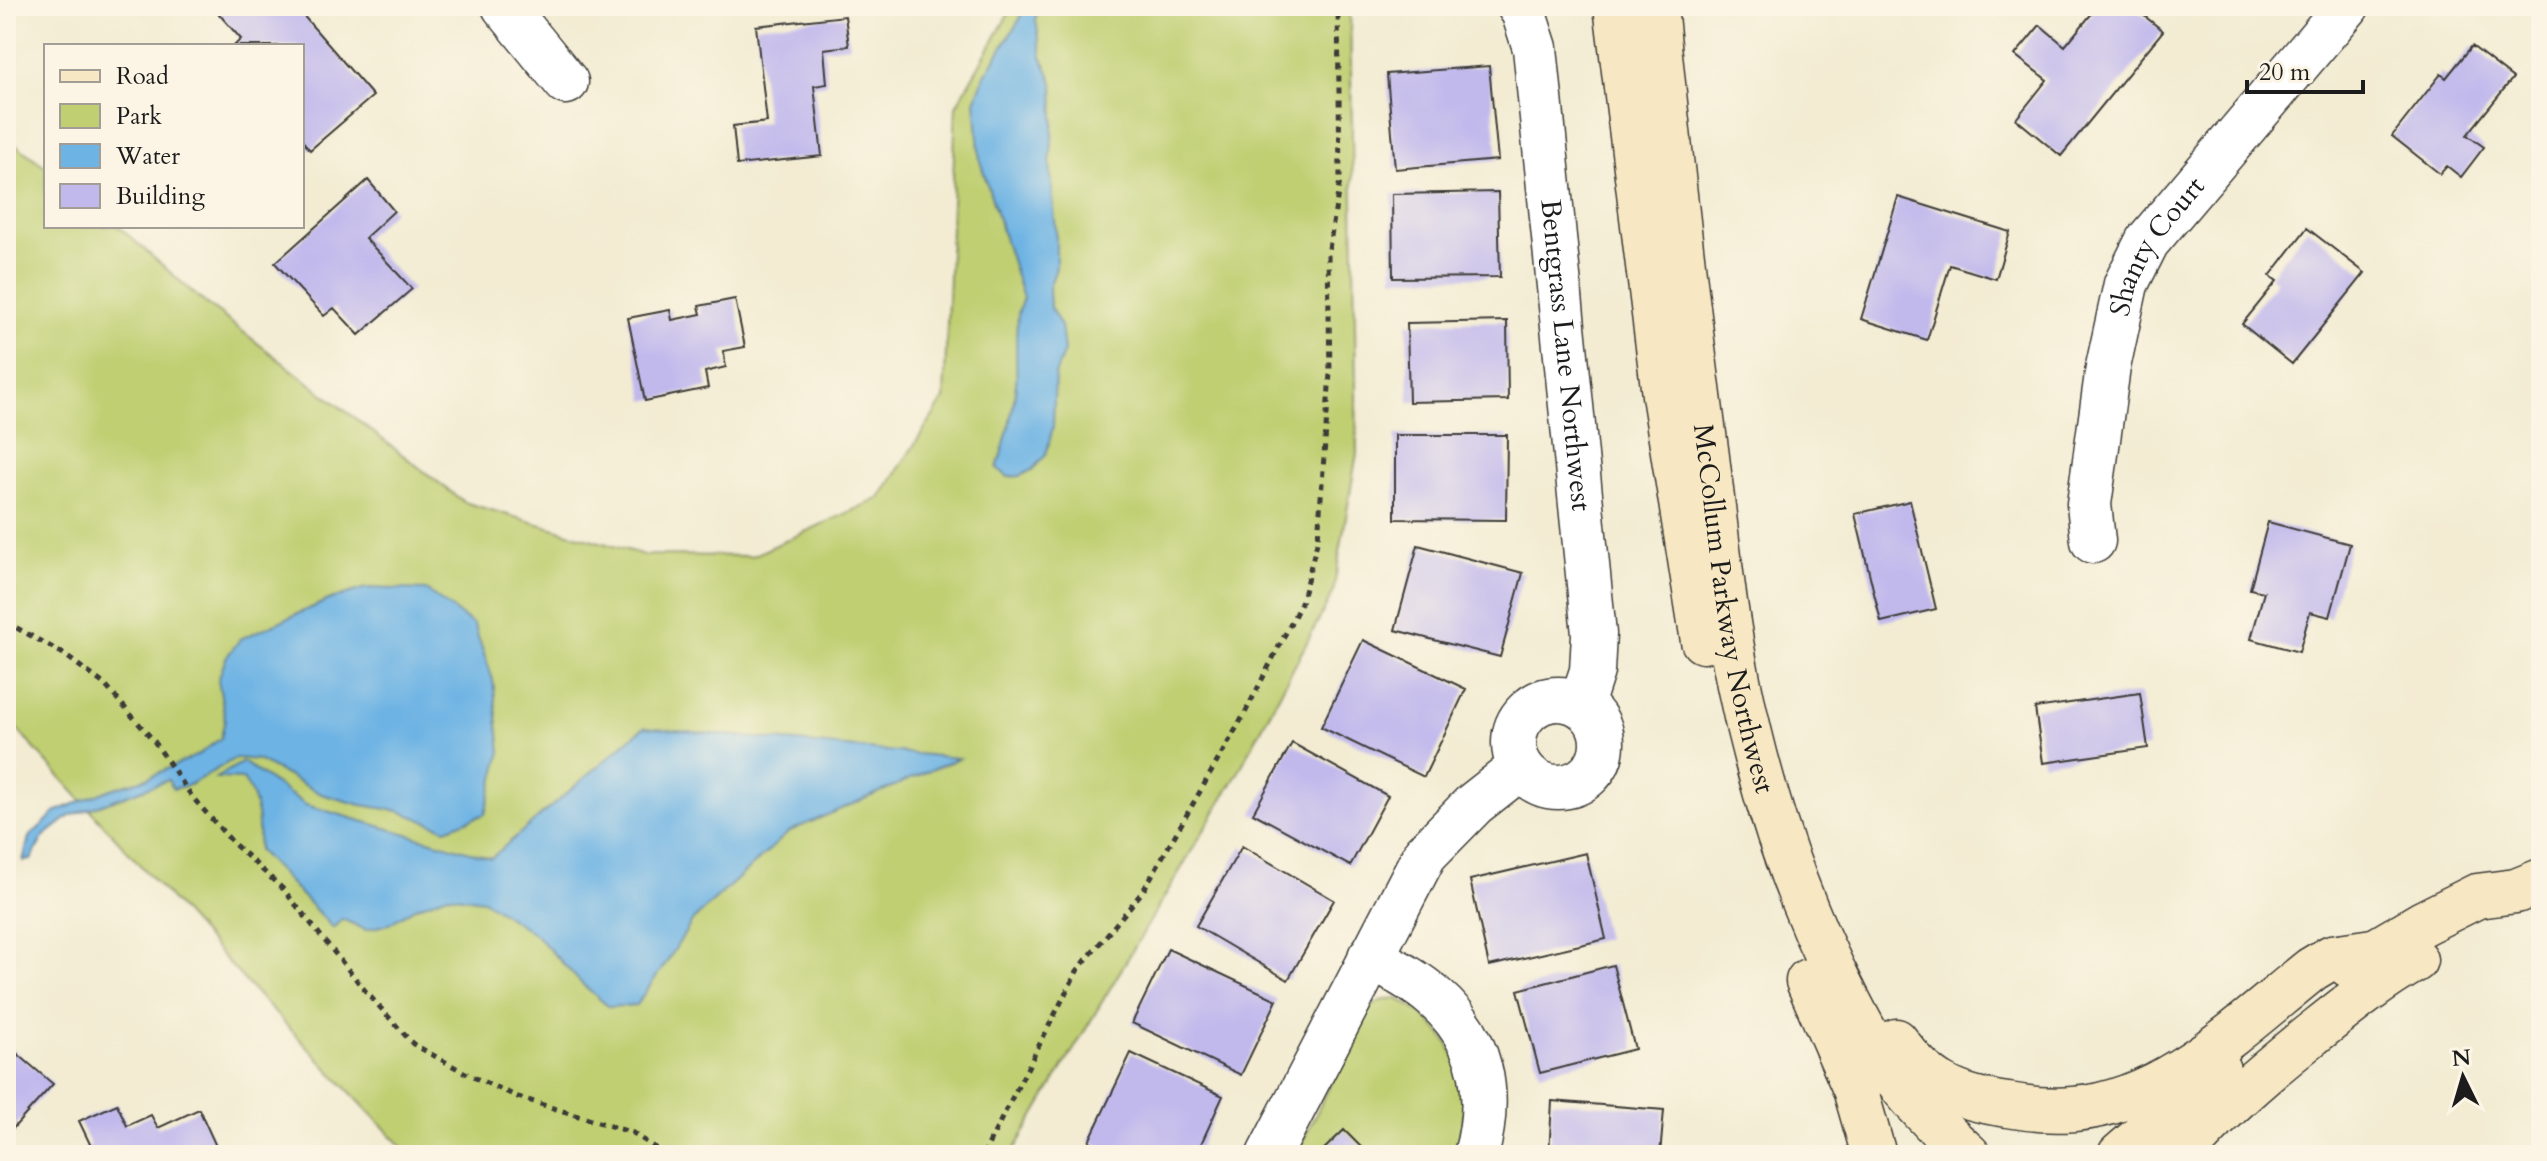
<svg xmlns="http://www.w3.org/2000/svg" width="2547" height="1161" viewBox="0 0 2547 1161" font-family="Cardo,serif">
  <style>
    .green { fill: #c0cf72; stroke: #6e7647; stroke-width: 2 }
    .water { fill: #6db3e4; stroke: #446880; stroke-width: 2 }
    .building { fill: #c1b9ec }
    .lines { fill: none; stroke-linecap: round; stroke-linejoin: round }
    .street-casing { stroke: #3c3b37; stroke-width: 47 }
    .secondary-casing { stroke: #3c3b37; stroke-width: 47 }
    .path { stroke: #3c3b37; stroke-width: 5; stroke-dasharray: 6 6; stroke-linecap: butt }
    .street { stroke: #fff; stroke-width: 44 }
    .secondary { stroke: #f7e8c3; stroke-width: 44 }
    .labels { text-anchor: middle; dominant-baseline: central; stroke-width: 6; stroke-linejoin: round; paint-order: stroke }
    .street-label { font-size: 28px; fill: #1c1c1c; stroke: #fcf5e5 }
  </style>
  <rect width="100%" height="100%" fill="#fcf5e5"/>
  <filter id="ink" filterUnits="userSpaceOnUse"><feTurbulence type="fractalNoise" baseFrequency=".0125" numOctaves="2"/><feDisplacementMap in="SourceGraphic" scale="16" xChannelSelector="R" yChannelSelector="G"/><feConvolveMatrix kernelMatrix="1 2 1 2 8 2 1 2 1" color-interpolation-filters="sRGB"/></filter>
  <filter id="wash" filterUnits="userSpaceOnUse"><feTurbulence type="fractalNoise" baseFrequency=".006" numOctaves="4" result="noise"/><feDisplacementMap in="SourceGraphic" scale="32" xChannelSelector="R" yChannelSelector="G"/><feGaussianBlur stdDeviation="1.8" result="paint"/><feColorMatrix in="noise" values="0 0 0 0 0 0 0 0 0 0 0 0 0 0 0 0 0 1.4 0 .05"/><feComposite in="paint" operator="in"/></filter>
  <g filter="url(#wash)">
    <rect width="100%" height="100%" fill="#f3ecd3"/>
    <path class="green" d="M1013,6H1350L1357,453L1333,593L1238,773L1011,1155H410L254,991L6,717V138L46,167V226H118L199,298L464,502L644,555L752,556L880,498L944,399L956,106Z
      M1396,998C1446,1023 1473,1070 1462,1126C1460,1136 1455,1146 1451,1155H1296L1366,1011L1380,1001Z"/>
    <path class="water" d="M1023,6H1037L1036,21L1042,57L1053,82L1054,117L1050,164L1056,231V268L1049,288L1050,307L1061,326L1064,351L1055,375L1053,427L1046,455L1032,470L1020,476L1008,477L997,468C1006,441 1013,413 1016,384C1018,356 1012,323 1023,298L980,161L975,101L985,75L1020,19Z
      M366,588L426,590L474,625L493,680L501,752L485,814L446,829L399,811L361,805L321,794L258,760L236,758L191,784L173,789L168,780L70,816L43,837L31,860L23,861L29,837L57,811L111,789L147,778L198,755L221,738L225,718L218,680L226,658L240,639L331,599Z
      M644,727L959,758L790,831L693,920L667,962L636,1005L609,1007L582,984L536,935L483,900L448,895L416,907L389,924L366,930L342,919L333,928L258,850C259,824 259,801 243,779L216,778L243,762L306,805L491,858Z"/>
    <g id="blocks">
      <path class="building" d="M228,6H295L373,96L310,150L302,140V46H234L241,39L219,14Z
        M2098,6H2132L2163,31L2061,156L2016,119L2047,80L2015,55L2040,25L2065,46Z
        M845,16L849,46L824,49L827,84L814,86L822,156L737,165L733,126L767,122L756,26Z
        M2472,46L2513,78L2467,135L2484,147L2461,177L2447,166L2440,174L2392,136L2441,74L2446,78Z
        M1489,66L1498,160L1395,169L1387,74Z
        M368,180L394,211L365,238L412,289L359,335L334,308L324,316L275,263Z
        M1498,192L1500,277L1393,278L1392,194Z
        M1898,197L2010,232L1996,279L1950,265L1927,340L1861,319Z
        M2307,228L2365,273L2292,364L2242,324L2277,281L2270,276Z
        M735,299L745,347L723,351L726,367L705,372L708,388L645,401L628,318L670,310L672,320L701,314L699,306Z
        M1507,321L1508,400L1409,402L1407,323Z
        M1395,435H1507L1506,520L1395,519Z
        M1910,501L1936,609L1881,622L1855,514Z
        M2268,522L2350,544L2330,617L2310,612L2299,652L2251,639L2264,592L2250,589Z
        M1418,545L1523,573L1500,657L1395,630Z
        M1363,640L1466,689L1424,777L1321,727Z
        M2140,693L2148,748L2043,763L2035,708Z
        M1292,743L1388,796L1350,866L1253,813Z
        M1242,846L1334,900L1288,980L1196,926Z
        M1586,853L1606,939L1489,966L1470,880Z
        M1168,949L1277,1000L1241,1075L1132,1023Z
        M1613,965L1635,1049L1540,1073L1518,990Z
        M6,1044L53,1084L8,1134L6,1132Z
        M1131,1053L1223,1096L1196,1155H1120L1089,1141Z
        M1552,1101L1664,1110L1660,1155H1549Z
        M117,1104L127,1126L151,1115L158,1128L199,1109L220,1155H73L91,1146L79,1121Z
        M1344,1130L1369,1155H1318Z"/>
    </g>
  </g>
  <g filter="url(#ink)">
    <use href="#blocks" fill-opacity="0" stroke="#3c3b37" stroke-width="2"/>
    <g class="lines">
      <g class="street-casing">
        <g id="street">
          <path d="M504,6L566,82"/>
          <path id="s1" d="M1519,6L1523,11L1535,48L1594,634L1592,671L1581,705"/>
          <path id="s2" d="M2093,541L2089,504L2108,367L2126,284L2147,242L2347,6"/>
          <circle cx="1558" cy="743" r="44"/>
          <path d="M1370,957C1392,969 1415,980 1434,997C1483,1039 1493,1094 1476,1155"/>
          <path d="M1269,1155L1425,854L1474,804L1521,767"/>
        </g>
      </g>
      <g class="secondary-casing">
        <g id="secondary">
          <path d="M1616,6L1664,395L1703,641"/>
          <path id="s3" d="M1655,6C1670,154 1686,302 1706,449C1716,527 1723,607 1739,685C1761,792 1796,899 1846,996C1859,1021 1872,1048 1889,1070C1912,1101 1939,1129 1968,1155"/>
          <path d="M2350,966L2423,923L2477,896L2516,891L2541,881"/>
          <path d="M1808,981L1855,1089L1874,1155"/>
          <path d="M1896,1041C1927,1084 1956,1098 2008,1105C2030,1109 2052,1111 2074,1109C2165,1102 2244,1023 2312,969L2332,957L2373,951"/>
          <path d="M2120,1155L2218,1070"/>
          <path d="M2181,1155C2220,1110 2265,1072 2311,1035C2345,1008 2378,981 2415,960"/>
        </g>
      </g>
      <path class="path" d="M6,622L62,653L104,684L154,741L193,798L234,844L283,889L367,993L413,1044L471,1076L518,1097L633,1133L657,1149L662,1155
        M983,1155L1077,971L1143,891L1245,713L1301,603L1318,539L1330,373L1328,255L1340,180L1338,6"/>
      <use href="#street" class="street"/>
      <use href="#secondary" class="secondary"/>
    </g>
  </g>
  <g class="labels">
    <g class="street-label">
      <text stroke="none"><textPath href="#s2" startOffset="308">Shanty Court</textPath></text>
      <text stroke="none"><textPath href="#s1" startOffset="354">Bentgrass Lane Northwest</textPath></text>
      <text stroke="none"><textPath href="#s3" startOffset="608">McCollum Parkway Northwest</textPath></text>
    </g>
  </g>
  <rect width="2547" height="1161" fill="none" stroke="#fcf5e5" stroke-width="32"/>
  <rect x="44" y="44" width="260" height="184" fill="#fcf5e5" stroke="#a29e95" stroke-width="2"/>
  <rect x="60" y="70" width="40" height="12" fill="#f7e8c3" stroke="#a29e95" stroke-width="2"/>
  <text x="116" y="84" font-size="24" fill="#1c1c1c">Road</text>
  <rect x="60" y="104" width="40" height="24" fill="#c0cf72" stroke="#a29e95" stroke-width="2"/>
  <text x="116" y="124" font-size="24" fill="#1c1c1c">Park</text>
  <rect x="60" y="144" width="40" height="24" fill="#6db3e4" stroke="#a29e95" stroke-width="2"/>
  <text x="116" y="164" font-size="24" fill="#1c1c1c">Water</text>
  <rect x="60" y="184" width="40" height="24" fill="#c1b9ec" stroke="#a29e95" stroke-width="2"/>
  <text x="116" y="204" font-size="24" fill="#1c1c1c">Building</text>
  <g transform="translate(2463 1077) rotate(355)" stroke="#fcf5e5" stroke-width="6" paint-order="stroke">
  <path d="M0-6L14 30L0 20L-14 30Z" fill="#1c1c1c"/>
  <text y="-12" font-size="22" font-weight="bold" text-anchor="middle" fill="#1c1c1c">N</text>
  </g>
  <path d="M2247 80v12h116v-12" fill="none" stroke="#1c1c1c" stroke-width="4"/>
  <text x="2259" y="80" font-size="24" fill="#1c1c1c" stroke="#fcf5e5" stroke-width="6" paint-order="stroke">20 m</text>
</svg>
